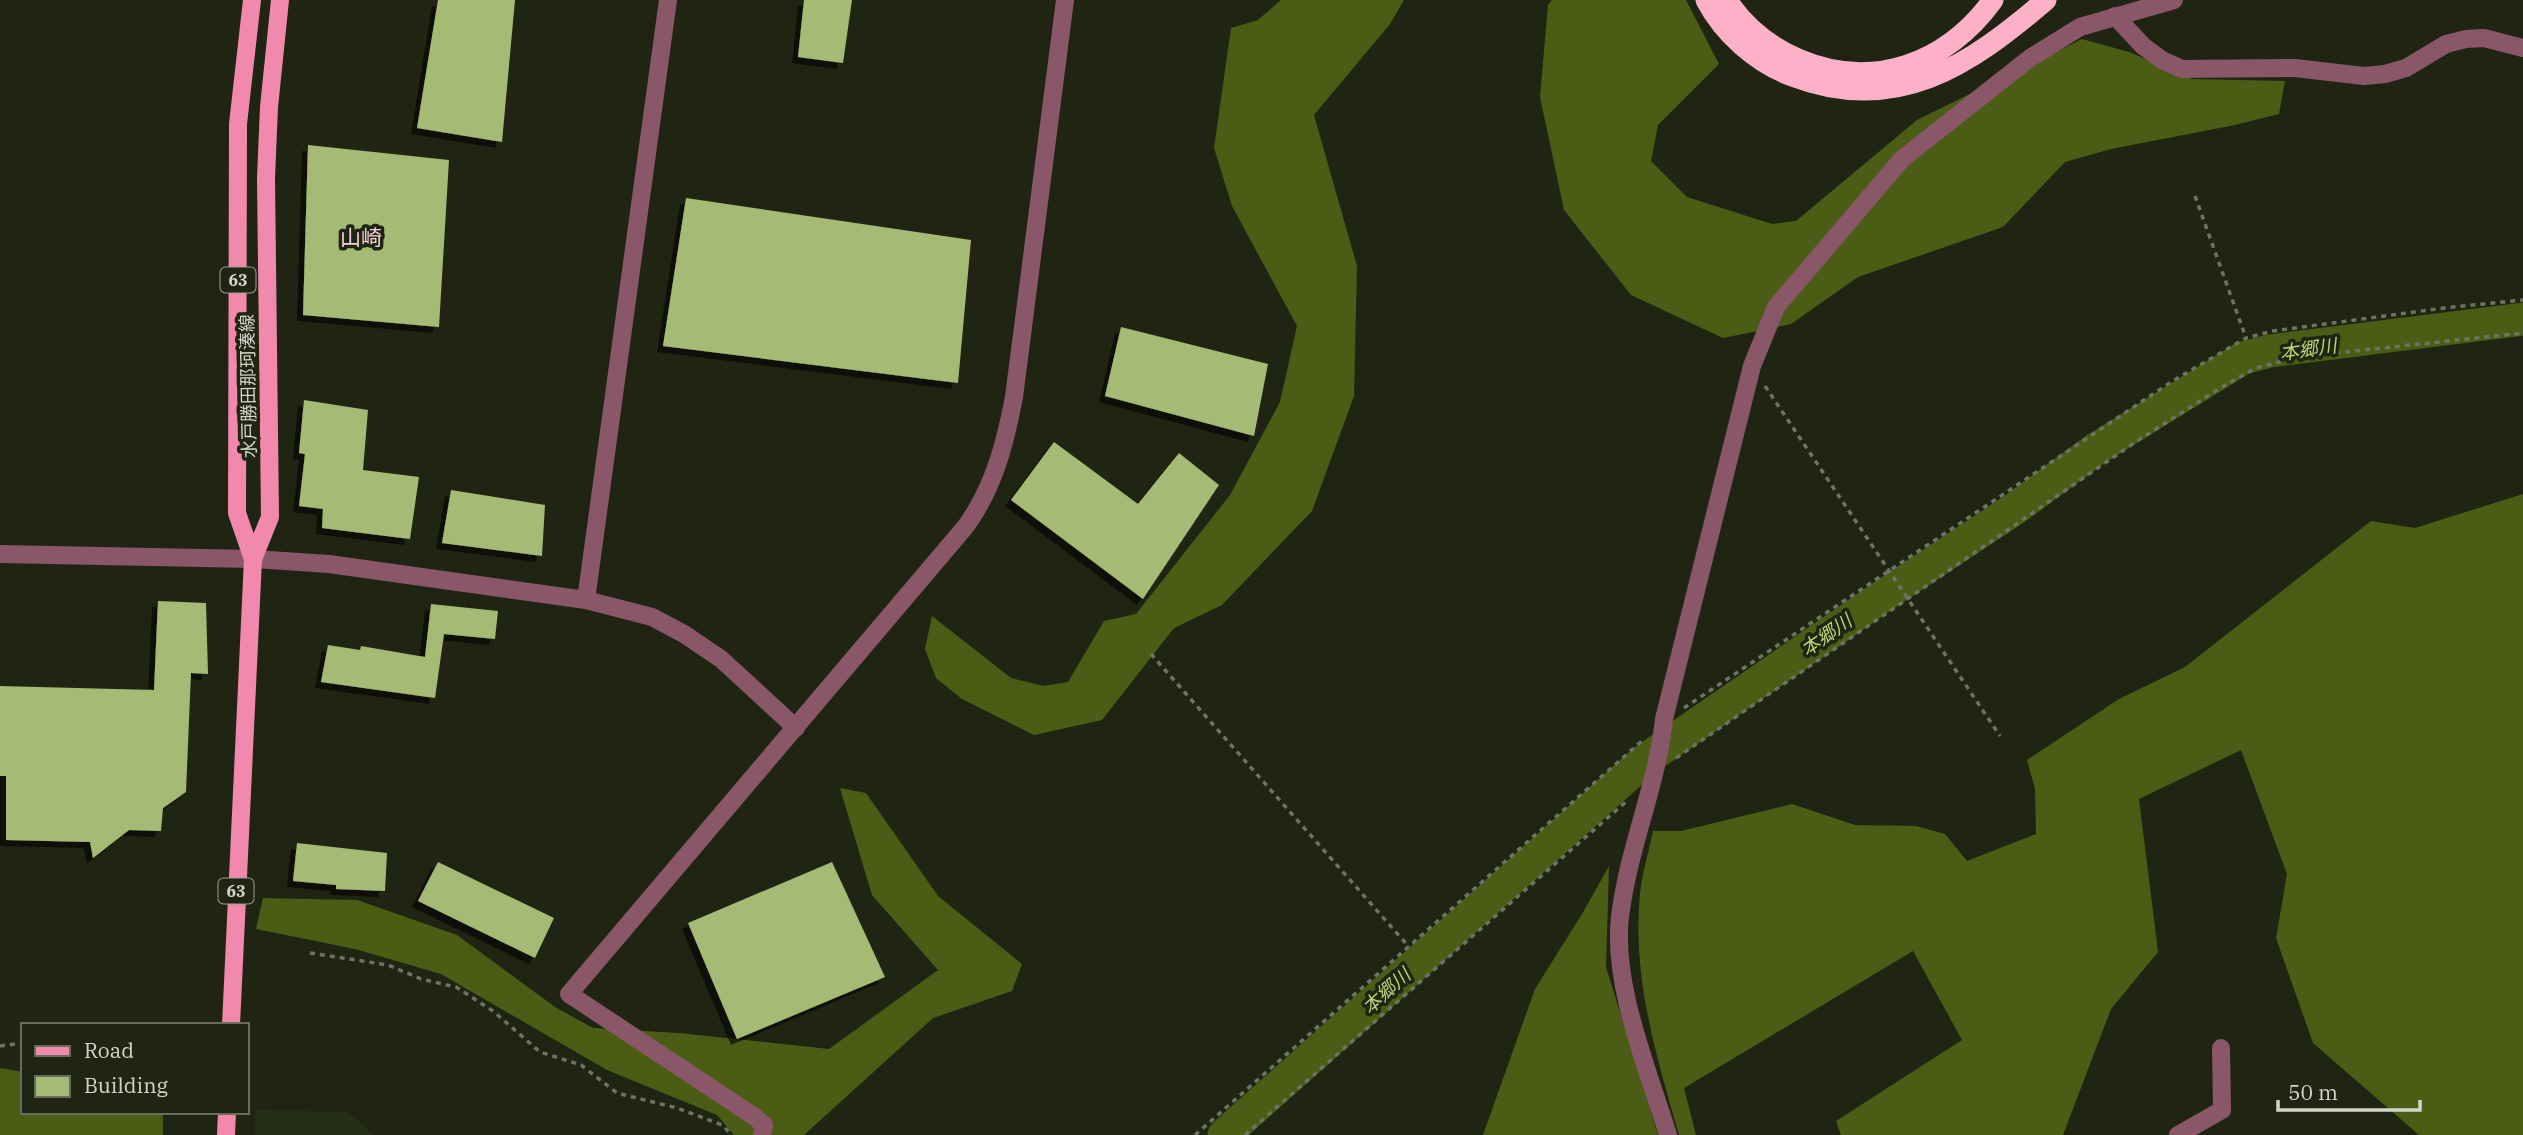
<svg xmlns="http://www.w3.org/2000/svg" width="2523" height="1135" viewBox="0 0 2523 1135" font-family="'IBM Plex Serif','Noto Sans JP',serif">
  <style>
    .built { fill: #262d15 }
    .forest { fill: #4b5d15 }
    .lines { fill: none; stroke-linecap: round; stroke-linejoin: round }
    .river { stroke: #4b5c15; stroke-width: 33 }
    .building { fill: #a5ba74; filter: url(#shadow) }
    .path { stroke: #6f7364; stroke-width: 3.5; stroke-dasharray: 5 5; stroke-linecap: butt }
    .minor { stroke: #895767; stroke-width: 18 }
    .major { stroke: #f189ad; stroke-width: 18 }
    .highway { stroke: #fdb1c9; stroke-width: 21 }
    .labels { text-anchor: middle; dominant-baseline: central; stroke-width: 7; stroke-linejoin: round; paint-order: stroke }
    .shield { fill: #202513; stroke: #9da193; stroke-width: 2 }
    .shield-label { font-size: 16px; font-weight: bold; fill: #d2d6ca }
    .street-label { font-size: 18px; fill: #d2d6ca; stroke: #202513 }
    .water-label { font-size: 19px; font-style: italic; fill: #b9d474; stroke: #202513 }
    .quarter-label { font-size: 21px; fill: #f4d2dc; stroke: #202513 }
  </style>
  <defs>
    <filter id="shadow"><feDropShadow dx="-6" dy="6" stdDeviation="0" flood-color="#0009"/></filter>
  </defs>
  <rect width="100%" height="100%" fill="#202513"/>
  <path class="built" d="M255,1110L348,1112L373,1135H255Z"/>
  <path class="forest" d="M1281,0H1404L1390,24L1314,115L1357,266L1354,396L1312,511L1222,605L1174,628L1102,720L1034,735L962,699L936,678L925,649L932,616L1011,678L1043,686L1068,682L1104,621L1136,614L1230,495L1280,402L1297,326L1232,206L1214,148L1231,28L1258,20Z
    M1552,0H1686L1719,64L1658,125L1651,161L1687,197L1772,224L1796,221L1917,120L2082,39L2129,52L2192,79L2285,81L2279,114L2235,125L2111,149L2065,162L2003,227L1858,277L1791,324L1723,338L1631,295L1564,210L1540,97L1548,5Z
    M2523,494V1135H2419L2313,1043L2276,938L2287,874L2241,750L2139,799L2158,952L2111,1009L2063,1135H1841L1836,1121L1962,1040L1913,951L1684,1088L1696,1135H1679C1656,1054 1632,978 1640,894C1642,873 1649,851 1653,831H1681L1792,804L1855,825L1916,826L1945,834L1967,861L2036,834L2035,789L2027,760L2119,699L2185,667L2371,521L2415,528Z
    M840,788L866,793L938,896L1022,964L1012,991L933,1018L804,1135H734L717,1115L607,1070L441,974L355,949L256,929L263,898L357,900L457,935L555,1007L593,1028L679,1033L829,1049L938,970L872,895Z
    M1609,866L1606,967L1658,1135H1483L1535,989L1582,914Z
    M0,1068L23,1072V1112H163V1135H0Z"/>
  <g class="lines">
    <path class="river" d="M1224,1135L1645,760L1886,594L2013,510L2096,449L2243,358L2270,351L2523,319"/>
  </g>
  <path class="building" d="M438,0H515L502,142L417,128Z
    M804,0H852L843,63L798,57Z
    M308,145L449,160L439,327L303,315Z
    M686,198L971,240L958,383L663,346Z
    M1121,327L1268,364L1254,436L1105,396Z
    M304,400L368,410L363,470L419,477L410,539L322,528L323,509L299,506L305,454L299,453Z
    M1054,442L1138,504L1179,453L1219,485L1143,599L1011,500Z
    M451,490L545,505L542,556L442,543Z
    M158,601L206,603L208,674L191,673L186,792L163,808L161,831L129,830L93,858L90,842L6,840V776H0V686L154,690Z
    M431,604L498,611L495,639L444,634L435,698L321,682L328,645L360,650L361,646L425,657Z
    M297,843L387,853L385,891L336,889V885L293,881Z
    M438,862L554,918L535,958L418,901Z
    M832,862L885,977L737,1039L688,923Z"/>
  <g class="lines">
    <path class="path" d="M2195,196L2246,338
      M1765,386L2000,736
      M1151,654L1409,947
      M1684,708L2171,382L2246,338L2273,331L2444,308L2523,300
      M1676,758L2137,441L2222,387L2256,368L2298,357L2523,333
      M310,953L388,965L421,979L456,987L493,1011L540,1052L581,1065L617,1093L677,1108L722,1125L732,1135
      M0,1046L23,1043
      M1195,1135L1643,740
      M1245,1135L1628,800"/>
    <path class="minor" d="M2115,16L2143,46L2162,60L2182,69L2295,68L2364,76L2385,74L2406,68L2446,44L2466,39L2484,38L2523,48
      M0,554L253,559L329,564L586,600L652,617L684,634L721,659L796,728
      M586,600L668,0
      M762,1135L764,1125L755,1117L569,994L966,526C994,487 1005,444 1014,397L1065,0
      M1668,1135C1648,1070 1612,984 1620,917C1628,849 1657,786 1664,719L1752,366L1776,307L1902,159L2030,58L2080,27L2174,0
      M2178,1135L2222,1110L2221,1048"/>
    <path class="major" d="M252,0L238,124L237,513L253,559
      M231,1025L253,559L270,517L266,178L269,107L280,0
      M226,1135L227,1112"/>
    <path class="highway" d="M1706,0C1724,34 1756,62 1792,76C1896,116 1969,66 2046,0
      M1727,0C1745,28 1770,47 1800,60C1874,91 1947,63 1993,0"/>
  </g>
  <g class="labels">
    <g class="shield">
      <rect x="220.5" y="267.5" width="35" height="25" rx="5"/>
      <rect x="218.5" y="878.5" width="35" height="25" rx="5"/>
    </g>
    <g class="shield-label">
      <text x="238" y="280">63</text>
      <text x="236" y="891">63</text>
    </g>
    <g class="street-label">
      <text transform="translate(248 386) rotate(-91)">水戸勝田那珂湊線</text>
    </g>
    <g class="water-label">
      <text transform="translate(2308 349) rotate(-8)">本郷川</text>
      <text transform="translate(1826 635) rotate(-35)">本郷川</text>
      <text transform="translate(1386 991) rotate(-42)">本郷川</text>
    </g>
    <g class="quarter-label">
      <text x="361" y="237">山崎</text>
    </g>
  </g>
  <rect x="21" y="1023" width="228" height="91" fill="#202513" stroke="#676c5c" stroke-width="2"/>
  <rect x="35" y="1046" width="35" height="10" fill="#f189ad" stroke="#676c5c" stroke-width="2"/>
  <text x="84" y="1058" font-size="21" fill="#d2d6ca">Road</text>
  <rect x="35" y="1076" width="35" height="21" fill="#a5ba74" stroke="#676c5c" stroke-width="2"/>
  <text x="84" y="1093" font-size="21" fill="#d2d6ca">Building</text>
  <path d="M2278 1100v10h142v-10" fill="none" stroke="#d2d6ca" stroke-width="3.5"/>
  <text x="2288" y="1100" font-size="21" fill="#d2d6ca" stroke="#202513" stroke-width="5" paint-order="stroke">50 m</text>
</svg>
